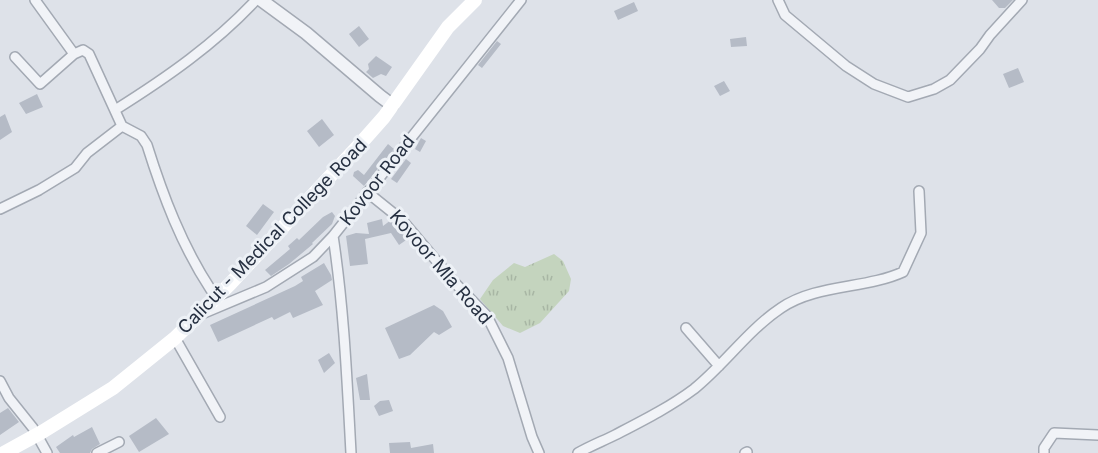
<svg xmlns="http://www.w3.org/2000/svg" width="1098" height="453" viewBox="0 0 1098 453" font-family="Inter,sans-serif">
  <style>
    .grass { fill: url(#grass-tufts) }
    .building { fill: #b5bbc6 }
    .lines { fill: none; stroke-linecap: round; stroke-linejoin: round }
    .minor-casing { stroke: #a3a9b3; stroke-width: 12 }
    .tertiary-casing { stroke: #a3a9b3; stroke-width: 15 }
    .minor { stroke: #f1f3f7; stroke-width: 9 }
    .tertiary { stroke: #f1f3f7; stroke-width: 12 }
    .secondary { stroke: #fff; stroke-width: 14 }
    .labels { text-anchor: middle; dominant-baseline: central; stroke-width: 6; stroke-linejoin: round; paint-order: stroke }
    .street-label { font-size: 18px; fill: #263041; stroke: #edf1f6 }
  </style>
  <defs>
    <pattern id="grass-tufts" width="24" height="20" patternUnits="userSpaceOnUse" patternTransform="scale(1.5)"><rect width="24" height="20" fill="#c4d4be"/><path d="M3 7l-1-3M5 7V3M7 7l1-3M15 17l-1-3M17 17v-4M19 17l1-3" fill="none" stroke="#a8b6a4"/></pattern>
  </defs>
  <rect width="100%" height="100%" fill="#dee2e9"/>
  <path class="grass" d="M554,254L563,261L571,279L569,291L540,323L520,333L503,326L480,299L493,280L514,263L525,267Z"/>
  <path class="building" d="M992,0H1013L1005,8H999Z
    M634,2L638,11L618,20L614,11Z
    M359,26L369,39L359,47L349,34Z
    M746,37L747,46L731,47L730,39Z
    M497,41L501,44L482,68L478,65Z
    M376,56L392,67L386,76L381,74L373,78L366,72L369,69L368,64Z
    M1018,68L1024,82L1009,88L1003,74Z
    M724,81L730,91L720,96L714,86Z
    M37,94L43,107L26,114L19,103Z
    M5,114L12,132L0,140V117Z
    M322,119L334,135L319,147L307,131Z
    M421,138L426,141L420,152L415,149Z
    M388,144L394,149L364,186L353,176L354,172L358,170L364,175Z
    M406,159L411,163L397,183L391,179Z
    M263,204L274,212L257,235L246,226Z
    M332,212L335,216L332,224L312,243L313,244L289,264L271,276L265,270L290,249L288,246L297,238L299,240L323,217Z
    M382,219L383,226L391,220L409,238L399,245L391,233L365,239L368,264L350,266L346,236L356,233L369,234L367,223Z
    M324,263L331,275L332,280L315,291L323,305L293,318L290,312L274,320L272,317L218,342L210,325L295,286L303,281L301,277Z
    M434,305L443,311L452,327L439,335L434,332L410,355L399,359L385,328Z
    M329,353L335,363L324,373L318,360Z
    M367,374L370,400H360L356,378Z
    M389,400L393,411L379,416L374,406L380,401Z
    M8,408L19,422L0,435V413Z
    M156,418L169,434L139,452L129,436Z
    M92,427L100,444L92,449L90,453H60L56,447L73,435L74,437Z
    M410,442L411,448L433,444L434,453H390L389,443Z"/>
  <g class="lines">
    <g class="minor-casing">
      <path id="minor" d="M35,0L74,54
        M778,0L785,15L846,66L874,84L908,97L934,89L950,80L980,49L990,35L1022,0
        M15,57L40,84L74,54L83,50L89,54L122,126L141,136L147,145C163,196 182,246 211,290
        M115,110C166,78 215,44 256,0
        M367,192L403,221L455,283L487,316L508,358L532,437L539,453
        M0,209L39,190L75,168L87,153L122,126
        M333,236C344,308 347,380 351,453
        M204,313L266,287L313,257L333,236L521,0
        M686,328L719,366
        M175,338L220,417
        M0,381L9,398L33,428
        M37,435L47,453
        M97,453L119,442
        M578,453C590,446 603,441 615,435C642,421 670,407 694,389C725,364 748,330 781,308C816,284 866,289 903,272L921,233L919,191
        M745,453L747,452
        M1044,453V448L1054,433L1098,435"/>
    </g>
    <g class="tertiary-casing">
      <path id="tertiary" d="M261,0L306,33L380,96L392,105"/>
    </g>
    <use href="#minor" class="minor"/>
    <use href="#tertiary" class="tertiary"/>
    <path class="secondary" d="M4,453L42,432L113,388L175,338L230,284L361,143L384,117L448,27L475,0"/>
  </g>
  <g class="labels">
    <g class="street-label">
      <text transform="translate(377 180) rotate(-52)">Kovoor Road</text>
      <text transform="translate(272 236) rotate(-46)">Calicut - Medical College Road</text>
      <text transform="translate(441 267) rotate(49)">Kovoor Mla Road</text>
    </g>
  </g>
</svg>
